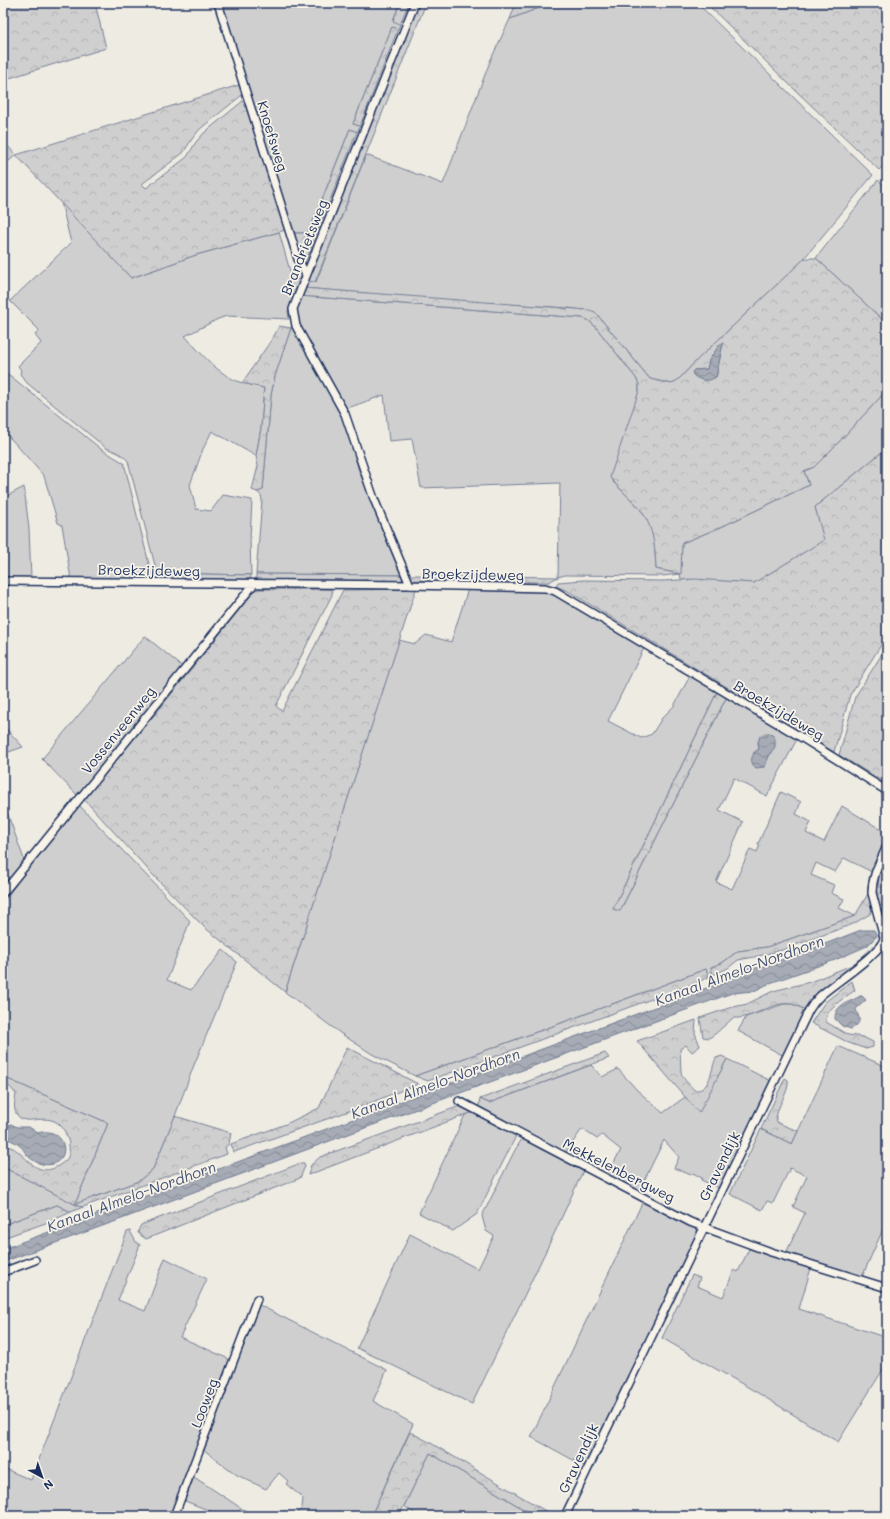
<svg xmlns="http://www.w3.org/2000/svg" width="890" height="1519" viewBox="0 0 890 1519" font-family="Mali,sans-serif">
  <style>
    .grass { fill: #cfcfcf; stroke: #757f96; fill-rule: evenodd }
    .forest { fill: url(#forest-crowns); stroke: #757f96; fill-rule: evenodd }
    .water { fill: url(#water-waves); stroke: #6e7992 }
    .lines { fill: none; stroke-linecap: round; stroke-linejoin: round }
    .minor-casing { stroke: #1b2f5e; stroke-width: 10 }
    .minor { stroke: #f7f3e8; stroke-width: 7 }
    .labels { text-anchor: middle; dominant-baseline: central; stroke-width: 3.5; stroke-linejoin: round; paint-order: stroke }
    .street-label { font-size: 14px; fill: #1b2f5e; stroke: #f7f3e8 }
    .water-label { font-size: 15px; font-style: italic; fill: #455478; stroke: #f7f3e8 }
  </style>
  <defs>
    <pattern id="forest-crowns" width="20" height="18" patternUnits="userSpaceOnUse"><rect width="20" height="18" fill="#cfcfcf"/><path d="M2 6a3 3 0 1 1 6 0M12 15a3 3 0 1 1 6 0" fill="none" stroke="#b1b2b4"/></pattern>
    <pattern id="water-waves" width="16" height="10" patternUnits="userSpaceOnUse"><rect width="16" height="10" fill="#a6abb5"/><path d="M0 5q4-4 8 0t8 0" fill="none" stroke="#868c96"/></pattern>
  </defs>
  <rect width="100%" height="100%" fill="#eeebe2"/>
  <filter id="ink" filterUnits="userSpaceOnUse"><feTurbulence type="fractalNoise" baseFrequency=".025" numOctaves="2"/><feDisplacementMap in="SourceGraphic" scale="8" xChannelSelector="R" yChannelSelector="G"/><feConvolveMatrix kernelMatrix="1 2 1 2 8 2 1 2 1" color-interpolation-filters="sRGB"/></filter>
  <g filter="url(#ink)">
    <path class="grass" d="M220,3H400L393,20L400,24L398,29L392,27L353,124L360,126L357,132L350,129L315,217L307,233H293Z
      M552,3H697L873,175L801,262L699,358L680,378L672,384L650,379L595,312L569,308L458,301L303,288L306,281L316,282L366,155L443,184L491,59L510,19Z
      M878,180L887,188V324L816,258Z
      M61,202L131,278L196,255L279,232L292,278L299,280L288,311L289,319L227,316L218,319L185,336C202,354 218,375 242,383C249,385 257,386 264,388L261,428L256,456L212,431L203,449L190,485L196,509L211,511L223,495L252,500L250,538L251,575L157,573L128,461C123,454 114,451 106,448L27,383L20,374L21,370L18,366L41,343L35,335L39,330L10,301L71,243Z
      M300,296L583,318L588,320L595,326L636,378L639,384V391L613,482C627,496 647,511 652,531C655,543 655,556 656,569L680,574L682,543L721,527L809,485L804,471L814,467L836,445L887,390V448L815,507L825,540L754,583L681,579L680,574L662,576L565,575L558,577L560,483L421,488L412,439L389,441L384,395L345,409L294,318Z
      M292,325L340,410L346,425L359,471L395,560L403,575L256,574L262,500L261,495L257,492L263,490L271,395L275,376Z
      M3,370L101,449L124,463L153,580L71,579L62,525L58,523L44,476L3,430Z
      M24,487L29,529L31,578H3V498Z
      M468,589L540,590L560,596L645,646L608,721L641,738L652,734L662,718L674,706L691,674L718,690L613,909L620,911L727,696L797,739L767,796L734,778L719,810L743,822L716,882L732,889L750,849L757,852L760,845L758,844L781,792L801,802L796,814L811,822L806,833L824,842L842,806L887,833V845L874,873L844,858L835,872L816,863L811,875L834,885L831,893L844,899L839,908L855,916L767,947L738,951L722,963L711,967L713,975L709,977L706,969L556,1025L415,1076L372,1054L340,1033L285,992L399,640L415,644L426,635L451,642ZM758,742L771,752L764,767L753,753L759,749Z
      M145,636L184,668L79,797L42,759Z
      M3,725L23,747L3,754Z
      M3,801L25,862L3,890Z
      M78,804L190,921L167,980L191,990L223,950L237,962L194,1065L175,1116L153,1169L139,1181L76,1204L83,1207L71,1212L57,1205L3,1225V1167L75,1204L108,1123L3,1077V902L63,820Z
      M784,1004H792L806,1010L784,1056L738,1031L746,1017Z
      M838,1046L887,1067V1220L862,1277L786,1253L805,1213L793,1207L807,1176L790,1168L773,1203L767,1201L762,1210L730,1194L761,1129L792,1144Z
      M727,1059L771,1081L721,1189L701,1180L702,1178L693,1173L691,1175L674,1168L679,1157L664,1140L638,1193L606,1176L621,1150L602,1135L597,1139L582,1129L564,1155L478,1110L480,1099L489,1103L591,1065L602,1077L618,1069L637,1090L663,1113L685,1097L699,1112Z
      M473,1112L516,1136L477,1214L453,1231L419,1213L465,1115Z
      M522,1139L583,1171L554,1234L472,1404L357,1348L410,1234L478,1269L494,1236L486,1231L482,1216L515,1150Z
      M643,1201L700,1229L588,1468L531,1437Z
      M130,1231L136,1242L140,1245L118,1300L145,1311L165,1258L207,1279L180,1337L231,1360L172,1516H3V1468L31,1480L127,1232Z
      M749,1249L811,1268L799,1309L887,1338V1363L838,1442L758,1393L662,1338L692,1275L700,1278L697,1286L723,1297L734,1270L738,1272Z
      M259,1305L387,1370L373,1401L413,1424L371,1516H295L302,1508L303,1498L286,1484L288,1481L279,1473L266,1489L237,1475L204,1450Z
      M430,1453L535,1516H418L404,1506Z
      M194,1477L244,1510L261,1516L285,1511L292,1516H223L185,1501Z"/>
    <path class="forest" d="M3,3H95L106,48L3,80Z
      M400,3H409L400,24L393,21Z
      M418,3H426L330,245L315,282L306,281Z
      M516,3H552L510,19Z
      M706,3H887V162L879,170L792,87Z
      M392,27L398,29L360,126L353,124Z
      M239,85L242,95L200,129L192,139L183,153L142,184L146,188L187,157L196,142L204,133L244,100L285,230L279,232L196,255L131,278L16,155L3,166V141L16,155Z
      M350,129L357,132L304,266L293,233H307L310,230Z
      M805,258H816L887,324V390L836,445L814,467L804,471L809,485L721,527L682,543L681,574L656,569C655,544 653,523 636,504C627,495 617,487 610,477L639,391V384L636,378L595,326L588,320L583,318L300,296L303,288L589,310L595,312L650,379L672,384L680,378L699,358ZM723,343L716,377L694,370L707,369Z
      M279,326L291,328L275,376L271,395L263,490L257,492L252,490L258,466L256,456L261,428L264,388L242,383L274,336Z
      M887,448V635L850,695L834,752L568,591L556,586L558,582L583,580L663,581L695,579L754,583L824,540L815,507Z
      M157,573L251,575L250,582L159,580Z
      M256,574L403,575L402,582L258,580L256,579Z
      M409,575L558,577L549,582H437L412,580Z
      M256,589H330L332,591V595L276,706L282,711L343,590L416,589L285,992L204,927L153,875L82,797L157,712Z
      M887,646V784L839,755L855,697Z
      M718,690L727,696L620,911L613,909Z
      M887,856V903L877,907L879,876Z
      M869,892L872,910L870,914L853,924L782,950L754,957L738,960L728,968L713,975L711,967L722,963L738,951L767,947L855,916Z
      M862,961L806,1010C801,1008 796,1004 791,1004C774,1000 752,1020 733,1018L715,1034L709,1038L703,1037L700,1018L729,1008L747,1004L773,991L810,982Z
      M706,969L709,977L698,982L428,1081L415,1076L556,1025Z
      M852,981L855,990C845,998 825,1008 826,1022L848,1035L863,1037L873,1042V1047L866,1049L849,1043L811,1023L825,1002Z
      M696,1020L695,1033L700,1046L692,1052L686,1045L680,1049C681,1056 680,1072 682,1075C684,1080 690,1085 694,1090C711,1092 711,1068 716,1058L722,1056L727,1059L699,1113L637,1041Z
      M347,1047L418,1084L352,1110L234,1152L231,1144L286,1124L319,1108Z
      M605,1053L609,1058L489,1103L480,1099Z
      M3,1077L108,1123L75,1204L139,1181L153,1169L175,1116L231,1133L229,1144L225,1147L227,1154L83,1207L78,1206L3,1167V1147C24,1141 33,1190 66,1160C69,1157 70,1151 69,1146C69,1141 67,1137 65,1132C53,1108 28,1127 19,1117C12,1110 15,1102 16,1094L9,1086L3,1087Z
      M785,1078L788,1080C790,1092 776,1106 776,1120L778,1123L798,1131L792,1144L761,1129Z
      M460,1106L473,1112L308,1175L311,1165L320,1157Z
      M301,1163H304L305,1166L300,1178L146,1239L138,1233L139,1229L141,1225Z
      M57,1205L71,1212L51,1221L3,1238V1225Z
      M410,1432L429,1442L554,1516H535L430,1453L399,1516H371Z"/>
    <path class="water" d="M723,343L716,377C709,382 701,381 694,376L692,372L694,370L707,369L709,360L720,344Z
      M766,733H770L775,738V747L771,752L764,767L756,768C748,761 752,754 759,749L758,742L760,736Z
      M861,930H874L877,936L867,946L835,960L770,983L754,991L732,993L327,1142L119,1220L3,1262V1249L720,983C732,977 744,964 758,968L812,949Z
      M860,996H862L866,1000L856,1009C859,1018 863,1023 851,1029L842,1026L835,1019C835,1003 850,1003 860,996Z
      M11,1124L17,1127H29L38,1133C62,1125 74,1156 53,1164C43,1167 32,1161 26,1154C24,1151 23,1148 20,1146C16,1142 10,1140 4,1137L3,1133L7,1126Z"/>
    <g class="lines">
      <g class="minor-casing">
        <path id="minor" d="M218,3L298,259L306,275
          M3,581L410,585L545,588L555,591L804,739L887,791
          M410,585L374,499L345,414L296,326L293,309L415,3
          M3,893L254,584
          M459,1101L690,1222L771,1252L887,1288
          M3,1272L35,1260
          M174,1516L257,1299
          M565,1516L809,1010C812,1005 816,1000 820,996C833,984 882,953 884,938L872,893C872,875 880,862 887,846"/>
      </g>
      <use href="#minor" class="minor"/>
    </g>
  </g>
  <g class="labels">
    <g class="street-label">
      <text transform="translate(273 136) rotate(73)">Knoefsweg</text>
      <text transform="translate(304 247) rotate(-68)">Brandrietsweg</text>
      <text transform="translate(149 570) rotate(1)">Broekzijdeweg</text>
      <text transform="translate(473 574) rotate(1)">Broekzijdeweg</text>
      <text transform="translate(779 710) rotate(31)">Broekzijdeweg</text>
      <text transform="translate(118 730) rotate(-51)">Vossenveenweg</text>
      <text transform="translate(719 1166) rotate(-64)">Gravendijk</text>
      <text transform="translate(619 1170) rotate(27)">Mekkelenbergweg</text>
      <text transform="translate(204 1403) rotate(-69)">Looweg</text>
      <text transform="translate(578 1458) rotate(-65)">Gravendijk</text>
    </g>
    <g class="water-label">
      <text transform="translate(739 970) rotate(-20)">Kanaal Almelo-Nordhorn</text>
      <text transform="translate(435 1083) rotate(-20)">Kanaal Almelo-Nordhorn</text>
      <text transform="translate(131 1196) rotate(-20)">Kanaal Almelo-Nordhorn</text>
    </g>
  </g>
  <rect width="890" height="1519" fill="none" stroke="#f7f3e8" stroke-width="16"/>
  <rect x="8" y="8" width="874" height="1503" fill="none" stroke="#1b2f5e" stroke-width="1.5" filter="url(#ink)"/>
  <g transform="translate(42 1477) rotate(140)" stroke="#f7f3e8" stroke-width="3" paint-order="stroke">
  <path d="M0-3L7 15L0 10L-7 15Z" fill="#1b2f5e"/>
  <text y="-6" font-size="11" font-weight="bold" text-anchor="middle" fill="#1b2f5e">N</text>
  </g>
</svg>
